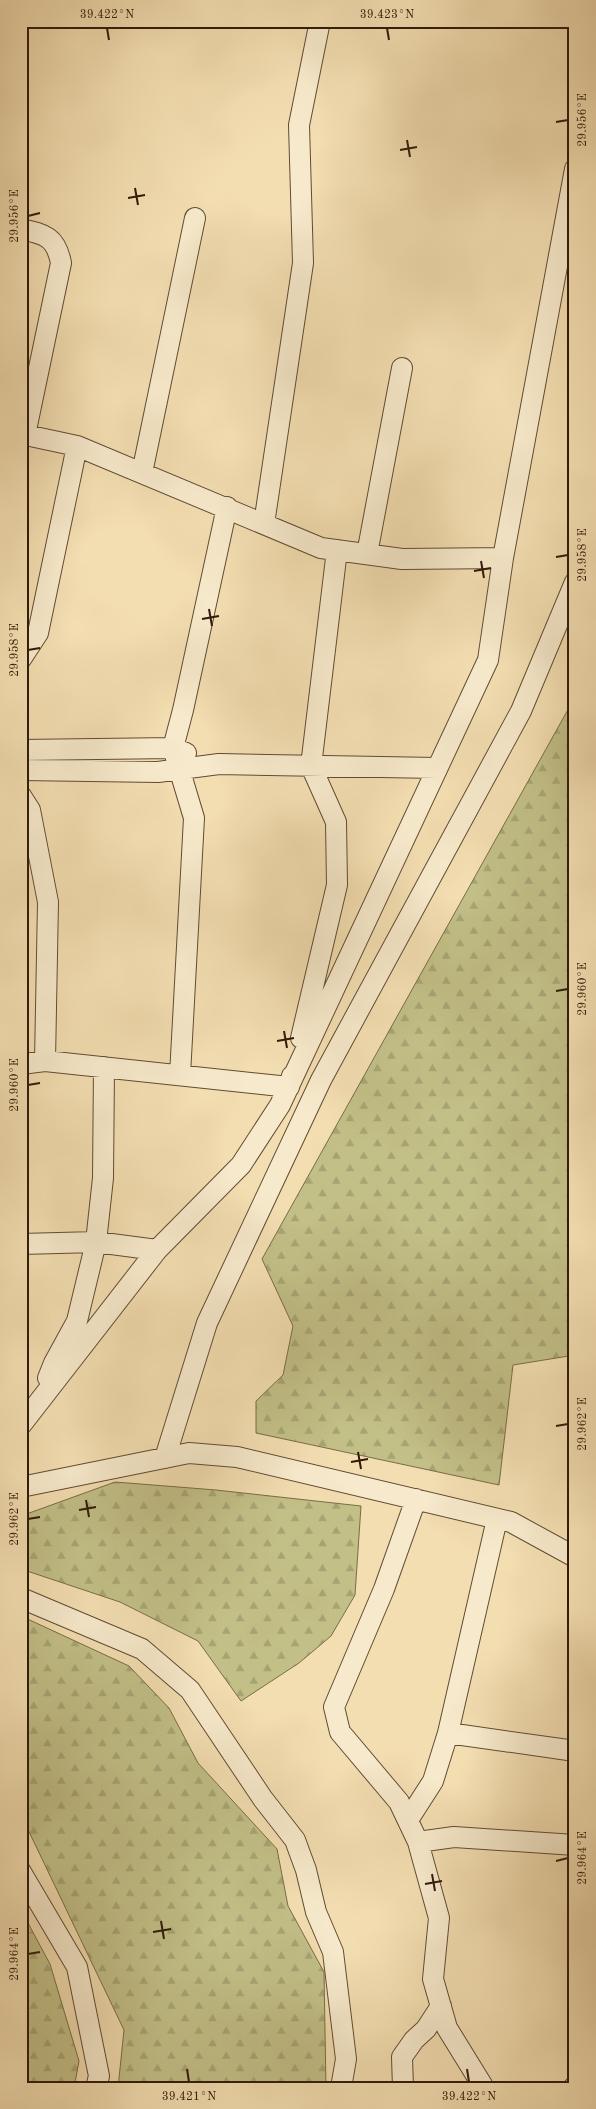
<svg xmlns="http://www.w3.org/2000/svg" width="596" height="2109" viewBox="0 0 596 2109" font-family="'Old Standard TT',serif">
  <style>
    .forest { fill: url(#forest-firs); stroke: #796c48 }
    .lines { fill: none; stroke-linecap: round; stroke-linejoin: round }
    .minor-casing { stroke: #614b34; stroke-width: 22 }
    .minor { stroke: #f7eacc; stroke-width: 20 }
    .ticks { fill: none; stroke: #301a0a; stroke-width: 2 }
    .neatline { fill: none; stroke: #301a0a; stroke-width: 2 }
    .ticks-label { font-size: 12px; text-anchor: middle; fill: #301a0a }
  </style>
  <defs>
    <pattern id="forest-firs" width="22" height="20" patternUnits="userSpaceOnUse" patternTransform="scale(1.25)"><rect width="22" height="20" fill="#c2bf87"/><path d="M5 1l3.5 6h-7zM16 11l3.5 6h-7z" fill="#a7a473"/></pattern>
  </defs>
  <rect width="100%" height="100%" fill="#f3deb1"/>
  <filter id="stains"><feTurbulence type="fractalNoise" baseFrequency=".004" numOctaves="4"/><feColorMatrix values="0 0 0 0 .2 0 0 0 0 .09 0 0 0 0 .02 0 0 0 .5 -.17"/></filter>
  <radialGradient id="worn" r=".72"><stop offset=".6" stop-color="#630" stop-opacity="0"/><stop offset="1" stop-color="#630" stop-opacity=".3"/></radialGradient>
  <path class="forest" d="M575,697V1355L513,1365L499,1485L256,1433V1401L283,1375L293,1326L262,1259Z
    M115,1482L216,1490L361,1506L355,1595L331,1636L299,1663L241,1701L198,1641L120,1602L21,1569V1516Z
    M21,1616L129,1666L169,1708L198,1763L277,1849L288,1906L324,1972L326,2088H118L124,2030L21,1815Z
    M21,1910L50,1964L79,2061L74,2088H21Z"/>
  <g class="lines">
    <g class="minor-casing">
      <path id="minor" d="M21,229C45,234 56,237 61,263L25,435
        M21,434L77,446L321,548L402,559L503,558
        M142,473L195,218
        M264,524L303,263L299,125L320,21
        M367,554L402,368
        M21,659L38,633L77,446
        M21,750L173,748L186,753
        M21,770L158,772L219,764L437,768
        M21,796L30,810L48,902L45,1061
        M301,1038L337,885L336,822L311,766L337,550
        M21,1064L45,1061L289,1087L292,1076
        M180,1075L194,818L173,748L183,710L227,507
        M21,1244L96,1242L157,1250
        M48,1378L54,1363L77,1321L96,1242L103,1178L104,1067
        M21,1425L157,1250L241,1165L280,1105L488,660L503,558L575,169
        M165,1458L207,1323L321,1080L521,711L575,582
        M21,1487L189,1453L237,1457L511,1522L575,1557
        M416,1499L384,1589L334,1707L340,1732L399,1802L418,1842L439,1918L433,1979L447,2028L484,2088
        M21,1598L142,1649L190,1690L263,1799L295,1840L306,1870L316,1912L333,1952L346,2059L341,2088
        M448,1733L575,1751
        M408,1820L433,1781L448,1733L497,1519
        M418,1842L454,1837L575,1845
        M21,1872L77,1967L99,2076L96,2088
        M403,2088L402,2057L414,2040L426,2029L441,2006
        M573,2088L575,2086"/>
    </g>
    <use href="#minor" class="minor"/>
  </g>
  <path class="ticks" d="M107,28L109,40M387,28L389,40M556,122L568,120M407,140L410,157M400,150L417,147M135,188L138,205M128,198L145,195M28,216L40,213M556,557L568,555M481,561L484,578M474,571L491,568M209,609L212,626M202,619L219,616M28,650L40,648M556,991L568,989M284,1031L287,1048M277,1041L294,1038M28,1085L40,1083M556,1426L568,1424M358,1452L361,1469M351,1462L368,1459M86,1500L89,1517M79,1510L96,1507M28,1519L40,1517M556,1861L568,1858M432,1874L435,1891M425,1884L442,1881M161,1921L164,1939M153,1932L171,1929M28,1954L40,1952M187,2069L189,2082M467,2069L469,2082"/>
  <rect width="596" height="2109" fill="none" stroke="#f3deb1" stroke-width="55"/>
  <rect x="28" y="28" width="540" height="2054" class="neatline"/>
  <g class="ticks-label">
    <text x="107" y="18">39.422°N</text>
    <text x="387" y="18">39.423°N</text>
    <text transform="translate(582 120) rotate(-90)" y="4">29.956°E</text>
    <text transform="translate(14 216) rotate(-90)" y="4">29.956°E</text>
    <text transform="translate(582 555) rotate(-90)" y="4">29.958°E</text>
    <text transform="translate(14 650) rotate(-90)" y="4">29.958°E</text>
    <text transform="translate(582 989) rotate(-90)" y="4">29.960°E</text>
    <text transform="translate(14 1085) rotate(-90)" y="4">29.960°E</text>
    <text transform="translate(582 1424) rotate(-90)" y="4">29.962°E</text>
    <text transform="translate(14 1519) rotate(-90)" y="4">29.962°E</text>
    <text transform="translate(582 1858) rotate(-90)" y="4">29.964°E</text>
    <text transform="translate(14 1954) rotate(-90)" y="4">29.964°E</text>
    <text x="189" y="2100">39.421°N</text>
    <text x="469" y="2100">39.422°N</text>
  </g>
  <rect width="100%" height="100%" filter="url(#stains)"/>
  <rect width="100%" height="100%" fill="url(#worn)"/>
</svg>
